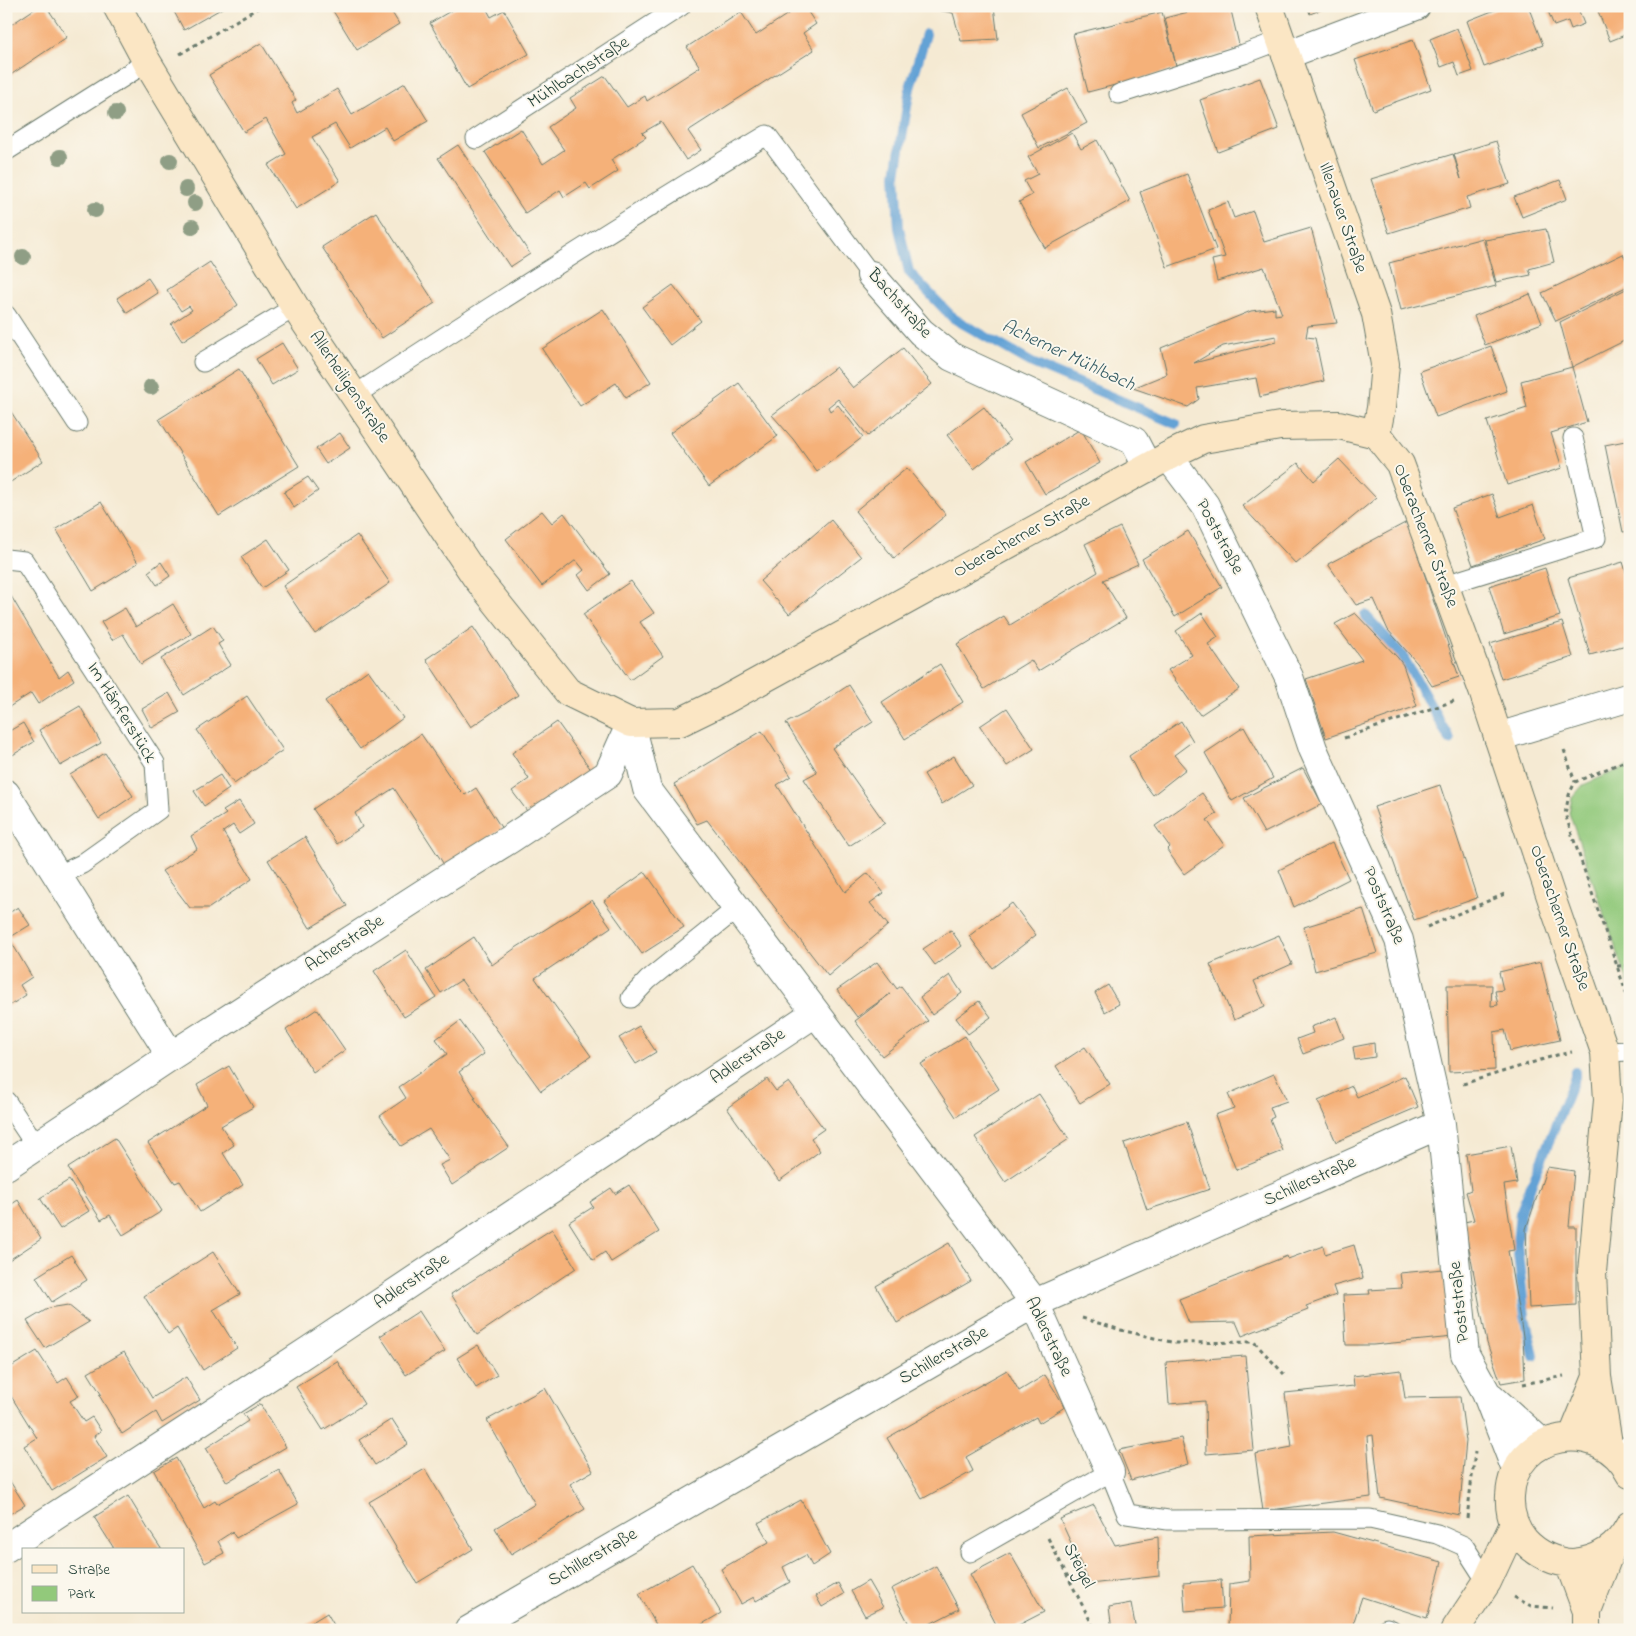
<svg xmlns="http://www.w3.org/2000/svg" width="1636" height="1636" viewBox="0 0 1636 1636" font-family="'Indie Flower',sans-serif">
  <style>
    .green { fill: #92c97b; stroke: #588358 }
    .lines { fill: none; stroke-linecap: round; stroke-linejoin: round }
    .stream { stroke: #63a2d5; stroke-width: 10 }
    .building { fill: #f5b179; fill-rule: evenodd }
    .lane-casing { stroke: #6a7a6c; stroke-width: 21 }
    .street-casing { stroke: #6a7a6c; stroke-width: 30 }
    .secondary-casing { stroke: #6a7a6c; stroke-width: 30 }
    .path { stroke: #6a7a6c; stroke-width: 3; stroke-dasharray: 4 4; stroke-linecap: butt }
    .lane { stroke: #fff; stroke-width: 19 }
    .street { stroke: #fff; stroke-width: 28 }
    .secondary { stroke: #fbe6c4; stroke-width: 28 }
    .tree { fill: #8f9e85 }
    .labels { text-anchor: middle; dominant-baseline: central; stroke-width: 4; stroke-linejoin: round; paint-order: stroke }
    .street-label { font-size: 18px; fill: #1f3d34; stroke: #fbf7ec }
    .water-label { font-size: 19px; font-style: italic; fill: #335b64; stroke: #fbf7ec }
  </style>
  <rect width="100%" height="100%" fill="#fbf7ec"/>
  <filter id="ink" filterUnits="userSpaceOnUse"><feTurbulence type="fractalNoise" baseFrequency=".02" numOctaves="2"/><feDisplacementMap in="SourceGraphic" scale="10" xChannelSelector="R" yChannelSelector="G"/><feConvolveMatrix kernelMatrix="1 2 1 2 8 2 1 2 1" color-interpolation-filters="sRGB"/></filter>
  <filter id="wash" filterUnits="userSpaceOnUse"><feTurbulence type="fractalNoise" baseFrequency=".0096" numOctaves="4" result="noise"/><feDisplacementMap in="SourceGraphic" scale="20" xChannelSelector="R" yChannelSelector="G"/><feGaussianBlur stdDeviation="1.12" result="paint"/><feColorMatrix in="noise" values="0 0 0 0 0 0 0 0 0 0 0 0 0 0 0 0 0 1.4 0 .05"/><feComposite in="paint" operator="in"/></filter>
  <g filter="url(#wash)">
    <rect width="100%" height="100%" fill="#f5ead3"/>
    <path class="green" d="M1630,765V988L1569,813L1572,798L1583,785Z"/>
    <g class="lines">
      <path class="stream" d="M926,34L910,88L896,174L899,228L909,272L953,318L1032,363L1176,424
        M1365,615L1402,655L1450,740
        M1534,1356L1525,1317L1517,1244L1520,1213L1575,1077V1072"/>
    </g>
    <g id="blocks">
      <path class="building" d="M39,6H46L67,37L6,78V28Z
        M171,6H226L184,30Z
        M330,6H388L399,24L357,50Z
        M459,6H485L491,17L504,10L529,54L467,89L430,23Z
        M800,6H804L816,24L803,33L814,50L688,131L701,150L686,160L661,122L642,133L646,137L611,160L618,171L590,189L586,183L564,197L560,190L525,213L485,152L521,129L543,164L564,150L548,127L576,108L570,98L605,76L627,107L645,96L647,101L700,67L687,47L741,12L756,35Z
        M916,6H994L998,39L961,41L953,13Z
        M1211,6H1230L1240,49L1176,65L1165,18Z
        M1307,6H1330L1310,14Z
        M1505,6H1528L1543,45L1484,67L1467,21Z
        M1546,6H1577L1584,24L1571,29L1568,21L1554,26Z
        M1596,6H1630V33L1610,41Z
        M1162,12L1177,69L1088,92L1073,34Z
        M1457,28L1473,71L1459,76L1454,62L1441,67L1430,39Z
        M1413,40L1431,89L1373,110L1355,60Z
        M261,43L296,100L292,103L297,113L337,89L352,115L405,83L428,121L393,141L385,127L350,148L335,124L312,137L340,181L296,209L268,165L286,154L266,119L244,132L209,75Z
        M1260,78L1279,129L1218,152L1200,100Z
        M1068,88L1087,123L1039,148L1021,113Z
        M1072,133L1081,149L1097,140L1130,201L1045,248L1019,202L1032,195L1024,181L1038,174L1028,157Z
        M1496,141L1510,184L1467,197L1470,208L1389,233L1371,179L1453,154L1461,179L1454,154Z
        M458,145L530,254L510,267L438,158Z
        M1187,174L1216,249L1167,267L1140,192Z
        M1560,180L1567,199L1522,217L1514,197Z
        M1228,202L1234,218L1253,211L1264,242L1311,228L1337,323L1308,326L1306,337L1315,338L1324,381L1260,397L1256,378L1197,388L1199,399L1188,407L1133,388L1167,374L1161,348L1251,311L1275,308V315L1282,314L1264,267L1217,281L1212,260L1225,257L1208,210ZM1276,336V342L1194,363L1223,346Z
        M376,212L435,303L382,338L322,247Z
        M1546,229L1554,262L1529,269L1531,275L1496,282L1485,240Z
        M1483,238L1496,286L1401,310L1389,263Z
        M1623,254L1630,267V285L1556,321L1542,293Z
        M210,262L238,305L182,341L171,324L192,310L189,306L181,311L167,290Z
        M148,278L158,293L127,313L117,298Z
        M673,285L701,321L670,345L642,307Z
        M1630,287V338L1572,367L1560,322Z
        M1530,294L1542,323L1485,345L1474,316Z
        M603,309L651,382L626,398L616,383L580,406L542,349Z
        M282,343L298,369L272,385L256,359Z
        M1491,346L1507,391L1436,417L1420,371Z
        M903,348L932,384L868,436L838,399L828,407L830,411L838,405L863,437L817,472L793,439L772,415L836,367L853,388Z
        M1572,367L1587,422L1551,433L1562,468L1507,485L1487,421L1527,408L1521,381Z
        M239,369L299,466L219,516L159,419Z
        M739,383L778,436L709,486L670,433Z
        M6,404L43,461L6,485Z
        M984,407L1010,441L974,469L947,435Z
        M1081,429L1100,463L1045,494L1026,462Z
        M340,433L350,448L326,464L316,449Z
        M1630,440V531L1623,532L1605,445Z
        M1339,459L1376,498L1296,564L1242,506L1298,463L1314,481Z
        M907,468L946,515L894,558L855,511Z
        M308,477L318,491L294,508L284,492Z
        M1492,494L1500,517L1533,505L1545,539L1473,565L1452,508Z
        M101,502L138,563L93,591L56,529Z
        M542,511L552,523L564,513L610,574L589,590L578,575L584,570L576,560L542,586L506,539Z
        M831,520L861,557L789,614L760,581Z
        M1407,522L1459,677L1432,686L1417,663L1388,630L1374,599L1356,605L1328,564Z
        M1120,527L1138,564L1103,580L1126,618L1038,671L1031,660L984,689L957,644L1004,616L1010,625L1098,572L1085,544Z
        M1188,531L1222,587L1175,617L1142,559Z
        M357,535L390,583L315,634L283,586Z
        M268,539L289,570L262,588L241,557Z
        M161,562L170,576L157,585L148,572Z
        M1623,562L1627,575L1630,574V644L1590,655L1568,578Z
        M1545,568L1560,616L1504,634L1489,586Z
        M631,581L654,613L640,622L663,656L630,680L583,614Z
        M11,596L59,677L68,670L74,680L38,704L31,693L9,707L6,702V599Z
        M173,604L191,634L141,664L123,634L112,640L101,622L125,608L136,627Z
        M1202,613L1218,637L1208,644L1239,689L1200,715L1168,670L1192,655L1176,631Z
        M1355,613L1398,658L1403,665L1417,706L1326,738L1306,679L1362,660L1335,624Z
        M1562,622L1573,657L1501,679L1490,644Z
        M213,626L223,641L218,644L231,665L184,695L161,659Z
        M473,627L518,695L471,727L426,659Z
        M940,664L963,702L905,739L882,702Z
        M368,670L403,718L360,749L325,701Z
        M849,685L873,722L832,748L885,823L849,846L804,779L817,772L786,723L808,712Z
        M169,693L180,712L152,728L142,709Z
        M247,696L283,750L234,784L197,730Z
        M80,706L101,743L60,766L39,730Z
        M1007,708L1034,749L1007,766L980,726Z
        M1181,721L1193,741L1174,755L1186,769L1153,795L1141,779L1129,756Z
        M557,722L592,771L530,815L512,791L529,779L512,753Z
        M23,723L34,742L6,759V733Z
        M1244,727L1273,778L1232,801L1205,753Z
        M762,731L791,776L777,785L845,892L868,873L884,893L870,903L888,925L828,976L707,820L697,824L674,784Z
        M421,734L457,787L465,795L476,788L502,829L445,866L394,788L355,813L362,827L337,844L313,809Z
        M105,753L133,796L99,819L70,775Z
        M954,756L972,785L942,804L924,774Z
        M1303,768L1322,804L1264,833L1244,798Z
        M220,775L229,789L204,806L194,791Z
        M1440,785L1477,898L1414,920L1374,807Z
        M1202,793L1217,814L1207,820L1224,845L1184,874L1167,850L1170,847L1155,826Z
        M239,801L254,824L239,834L233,825L223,832L252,879L209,908H190L162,871L197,849L191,836L226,814L223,811Z
        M305,837L347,906L310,928L268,860Z
        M1332,843L1349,879L1294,907L1279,870Z
        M645,872L684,927L642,954L604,901Z
        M592,900L611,927L535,978L591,1056L541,1091L461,980L441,993L426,970L474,937L492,965L514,949Z
        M1012,903L1036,935L993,968L969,936Z
        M18,907L30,925L9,938L32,977L20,985L26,995L6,1008V940L9,938L6,934V915Z
        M1363,909L1377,953L1315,971L1304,927Z
        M951,930L962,946L935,965L923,949Z
        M1279,935L1292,964L1254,981L1265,1006L1234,1020L1210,964Z
        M406,950L436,997L404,1017L374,971Z
        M877,962L897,989L901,986L928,1021L882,1056L855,1021L890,994L857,1017L837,990Z
        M1541,962L1560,1040L1510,1051L1505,1030L1494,1032L1495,1070L1449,1072L1447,985H1492L1491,1006L1498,1005L1495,991L1503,990L1499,972Z
        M950,975L962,993L932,1015L920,997Z
        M1108,985L1119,1004L1105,1012L1095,993Z
        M979,1001L991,1017L968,1034L956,1018Z
        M317,1009L345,1050L313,1072L286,1030Z
        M1336,1017L1344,1038L1303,1054L1297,1039L1313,1033L1311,1027Z
        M460,1021L484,1054L459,1072L476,1098H474L509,1147L452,1185L440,1165L450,1160L429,1129L401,1146L380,1116L406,1098L399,1087L447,1054L436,1039Z
        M639,1026L656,1052L636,1064L619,1038Z
        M965,1036L999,1089L956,1117L921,1064Z
        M1374,1043L1375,1057L1355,1060L1353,1047Z
        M1085,1047L1110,1084L1080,1103L1056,1066Z
        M229,1066L253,1107L221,1126L234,1145L223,1153L243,1185L200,1212L180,1181L175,1183L148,1143L207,1105L197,1085Z
        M1274,1074L1287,1101L1270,1107L1274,1117L1270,1119L1283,1151L1236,1170L1215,1115L1234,1108L1228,1094Z
        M1405,1076L1418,1107L1336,1142L1318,1101L1352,1086L1357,1097Z
        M767,1079L776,1091L789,1082L824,1129L811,1138L820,1151L779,1181L727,1108Z
        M1039,1094L1069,1139L1005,1182L975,1137Z
        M1187,1122L1210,1189L1147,1210L1124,1143Z
        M115,1138L162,1211L123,1235L110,1215L101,1220L68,1168Z
        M1511,1146L1517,1183L1504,1185L1514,1250L1508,1251L1523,1336L1525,1379L1501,1383L1487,1343L1464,1222L1474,1220L1466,1192L1471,1190L1466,1154Z
        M1547,1167L1574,1171L1569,1227H1576V1305L1529,1308L1526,1229Z
        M69,1180L89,1211L60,1229L40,1198Z
        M629,1185L659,1232L611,1262L605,1252L593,1260L569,1222L593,1207L590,1202L611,1188L615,1194Z
        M18,1200L41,1239L6,1262V1208Z
        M552,1229L576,1268L477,1335L451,1294Z
        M949,1243L971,1281L897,1323L876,1286Z
        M1354,1245L1363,1278L1333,1286L1336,1295L1306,1306L1308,1310L1242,1336L1236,1322L1189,1323L1179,1299L1287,1256L1288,1259L1323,1246L1325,1254Z
        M213,1252L240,1294L213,1310L237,1348L203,1370L177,1328L168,1334L144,1296Z
        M71,1255L87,1280L52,1302L36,1277Z
        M1443,1269L1453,1337L1373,1345H1346L1343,1295L1370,1294L1369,1290L1402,1288L1400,1273Z
        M68,1305L89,1322L45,1348L27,1321L49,1308Z
        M419,1311L445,1351L406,1375L380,1336Z
        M478,1345L497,1375L476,1388L457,1358Z
        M37,1351L58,1383L67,1377L79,1396L70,1401L84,1422L92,1417L101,1431L94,1436L107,1457L52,1491L24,1446L37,1438L6,1388V1370Z
        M124,1352L152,1398L186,1377L200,1400L162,1423L156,1412L122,1434L99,1395L101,1394L88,1373Z
        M1245,1356L1254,1450L1206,1454L1205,1401L1169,1404L1166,1362Z
        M337,1361L364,1404L323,1430L296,1387Z
        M1007,1370L1019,1391L1045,1375L1065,1407L1039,1423L1036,1417L966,1457L973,1471L922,1499L887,1438Z
        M1401,1370L1405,1398L1460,1397L1466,1441L1459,1515L1380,1498L1373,1435L1367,1436L1371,1497L1263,1511L1255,1454L1292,1447L1285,1393L1354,1386L1353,1376Z
        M545,1388L593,1471L570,1484L585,1509L511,1554L495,1528L535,1504L487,1420Z
        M260,1404L286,1447L227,1482L206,1448L248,1421L243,1414Z
        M392,1419L408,1444L375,1465L359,1440Z
        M1181,1438L1188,1464L1131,1480L1119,1450Z
        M176,1458L204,1508L215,1501L217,1504L279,1470L298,1504L236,1538L232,1532L218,1541L224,1553L205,1563L154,1471Z
        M425,1469L473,1549L417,1583L369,1502Z
        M6,1475L25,1505L6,1516Z
        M128,1496L148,1529L162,1550H115L94,1517Z
        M801,1500L830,1554L812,1566L806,1555L783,1567L790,1582L756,1601L754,1597L741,1604L721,1569L769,1542L758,1523Z
        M1094,1505L1115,1545L1158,1537L1159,1576L1090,1584L1060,1519Z
        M1333,1532L1442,1562L1427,1618L1362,1597L1351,1630H1305L1292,1627L1228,1630L1229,1584L1250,1581L1249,1536Z
        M1010,1553L1044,1612L1009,1630H999L970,1574Z
        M692,1564L721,1613L692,1630H659L639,1594Z
        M936,1566L959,1609L918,1630H912L891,1589Z
        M1221,1580L1223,1608L1185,1611L1183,1583Z
        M868,1581L883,1607L865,1616L851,1591Z
        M838,1583L844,1594L822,1607L816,1596Z
        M1131,1603L1136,1630H1112L1109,1607Z
        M327,1613L337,1630H299Z"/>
    </g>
  </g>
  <g filter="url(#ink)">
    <use href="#blocks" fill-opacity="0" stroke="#6a7a6c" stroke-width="1"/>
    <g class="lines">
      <g class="lane-casing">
        <path id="lane" d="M1119,94L1244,54L1281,40
          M476,139L681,6
          M6,151L147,62
          M6,315L77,423
          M203,362L295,307
          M355,395C491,306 627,219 767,135L871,275
          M6,559L24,561L155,763L158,810L82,864L57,876
          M1445,585L1596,538L1573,438
          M631,998L648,980L736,909
          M1605,1052L1630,1051
          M6,1101L36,1146
          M1617,1456L1630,1444
          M970,1552L1110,1472L1127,1514L1168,1520L1370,1519L1437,1534L1464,1546L1487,1582
          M1384,1630L1387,1628L1392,1630"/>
      </g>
      <g class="street-casing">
        <path id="street" d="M1286,55L1416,6
          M871,275L921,332L952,357L1134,441L1148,468
          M1168,456L1205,505L1289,677L1313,749L1399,940L1441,1124L1465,1354L1486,1392L1516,1470
          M631,723L647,789L1035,1303L1110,1472
          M1498,737L1630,697
          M6,794L171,1056
          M6,1166L171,1056L444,880L510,839L608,774L631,723
          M1491,1397L1543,1444
          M6,1548L308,1351L815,1013
          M469,1630L1035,1303L1441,1124"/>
      </g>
      <g class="secondary-casing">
        <path id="secondary" d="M117,6L147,62L295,307L476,577L568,692L631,723L680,722L723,701L1176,452L1203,439L1280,426L1339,425L1376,434L1400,464L1483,691L1552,900L1605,1052L1608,1100L1592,1272L1597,1377L1609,1449
          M1269,6L1376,314L1385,364L1381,408L1376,434
          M1573,1436L1597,1377
          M1630,1474C1601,1416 1513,1430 1510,1496C1509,1513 1514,1528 1525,1541C1537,1554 1555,1563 1573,1563C1599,1561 1618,1548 1630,1525
          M1569,1563L1587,1611V1630
          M1587,1611L1610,1551
          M1455,1630L1487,1582L1514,1524"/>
      </g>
      <path class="path" d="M180,54L261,6
        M1344,738L1454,701
        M1564,750L1575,782
        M1630,759L1575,782L1569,795L1565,814L1630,1004
        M1427,927L1507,893
        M1617,966L1630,965
        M1463,1084L1557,1055L1572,1052
        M1082,1318L1121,1330L1175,1343L1254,1342L1284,1374
        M1523,1384L1564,1376
        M1467,1518L1475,1452
        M1048,1538L1095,1630
        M1514,1597L1531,1606L1553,1608"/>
      <use href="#lane" class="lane"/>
      <use href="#street" class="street"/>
      <use href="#secondary" class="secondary"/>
    </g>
    <g class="tree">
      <circle cx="116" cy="113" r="8"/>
      <circle cx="60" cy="157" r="8"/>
      <circle cx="170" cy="161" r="8"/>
      <circle cx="186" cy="189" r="8"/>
      <circle cx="195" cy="203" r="8"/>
      <circle cx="95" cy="210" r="8"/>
      <circle cx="192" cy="227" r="8"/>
      <circle cx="23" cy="257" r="8"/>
      <circle cx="151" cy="387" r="8"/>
    </g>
  </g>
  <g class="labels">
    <g class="street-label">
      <text transform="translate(579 73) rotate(-33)">Mühlbachstraße</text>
      <text transform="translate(1342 218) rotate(71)">Illenauer Straße</text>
      <text transform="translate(899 304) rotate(48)">Bachstraße</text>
      <text transform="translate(349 387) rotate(56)">Allerheiligenstraße</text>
      <text transform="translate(1425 536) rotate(69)">Oberacherner Straße</text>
      <text transform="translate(1022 537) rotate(-29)">Oberacherner Straße</text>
      <text transform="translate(1219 537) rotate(62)">Poststraße</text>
      <text transform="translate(121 713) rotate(58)">Im Hänferstück</text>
      <text transform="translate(1383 906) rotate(67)">Poststraße</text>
      <text transform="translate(1559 918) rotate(71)">Oberacherner Straße</text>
      <text transform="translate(345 944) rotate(-33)">Acherstraße</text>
      <text transform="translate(748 1057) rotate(-34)">Adlerstraße</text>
      <text transform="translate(1310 1182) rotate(-24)">Schillerstraße</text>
      <text transform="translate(412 1282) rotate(-34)">Adlerstraße</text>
      <text transform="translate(1460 1302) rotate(-96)">Poststraße</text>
      <text transform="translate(1048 1337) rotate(64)">Adlerstraße</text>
      <text transform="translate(944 1356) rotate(-30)">Schillerstraße</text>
      <text transform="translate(593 1558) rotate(-30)">Schillerstraße</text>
      <text transform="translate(1078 1566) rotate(63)">Steigel</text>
    </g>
    <g class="water-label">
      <text transform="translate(1068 356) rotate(25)">Acherner Mühlbach</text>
    </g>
  </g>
  <rect width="1636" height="1636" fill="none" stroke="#fbf7ec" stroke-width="25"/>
  <rect x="22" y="1548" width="162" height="65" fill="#fbf7ec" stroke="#a3ada2"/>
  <rect x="32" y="1565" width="25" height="8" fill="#fbe6c4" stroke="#a3ada2"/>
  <text x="68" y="1574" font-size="15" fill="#1f3d34">Straße</text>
  <rect x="32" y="1586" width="25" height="15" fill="#92c97b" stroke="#a3ada2"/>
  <text x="68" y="1598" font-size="15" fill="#1f3d34">Park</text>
</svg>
